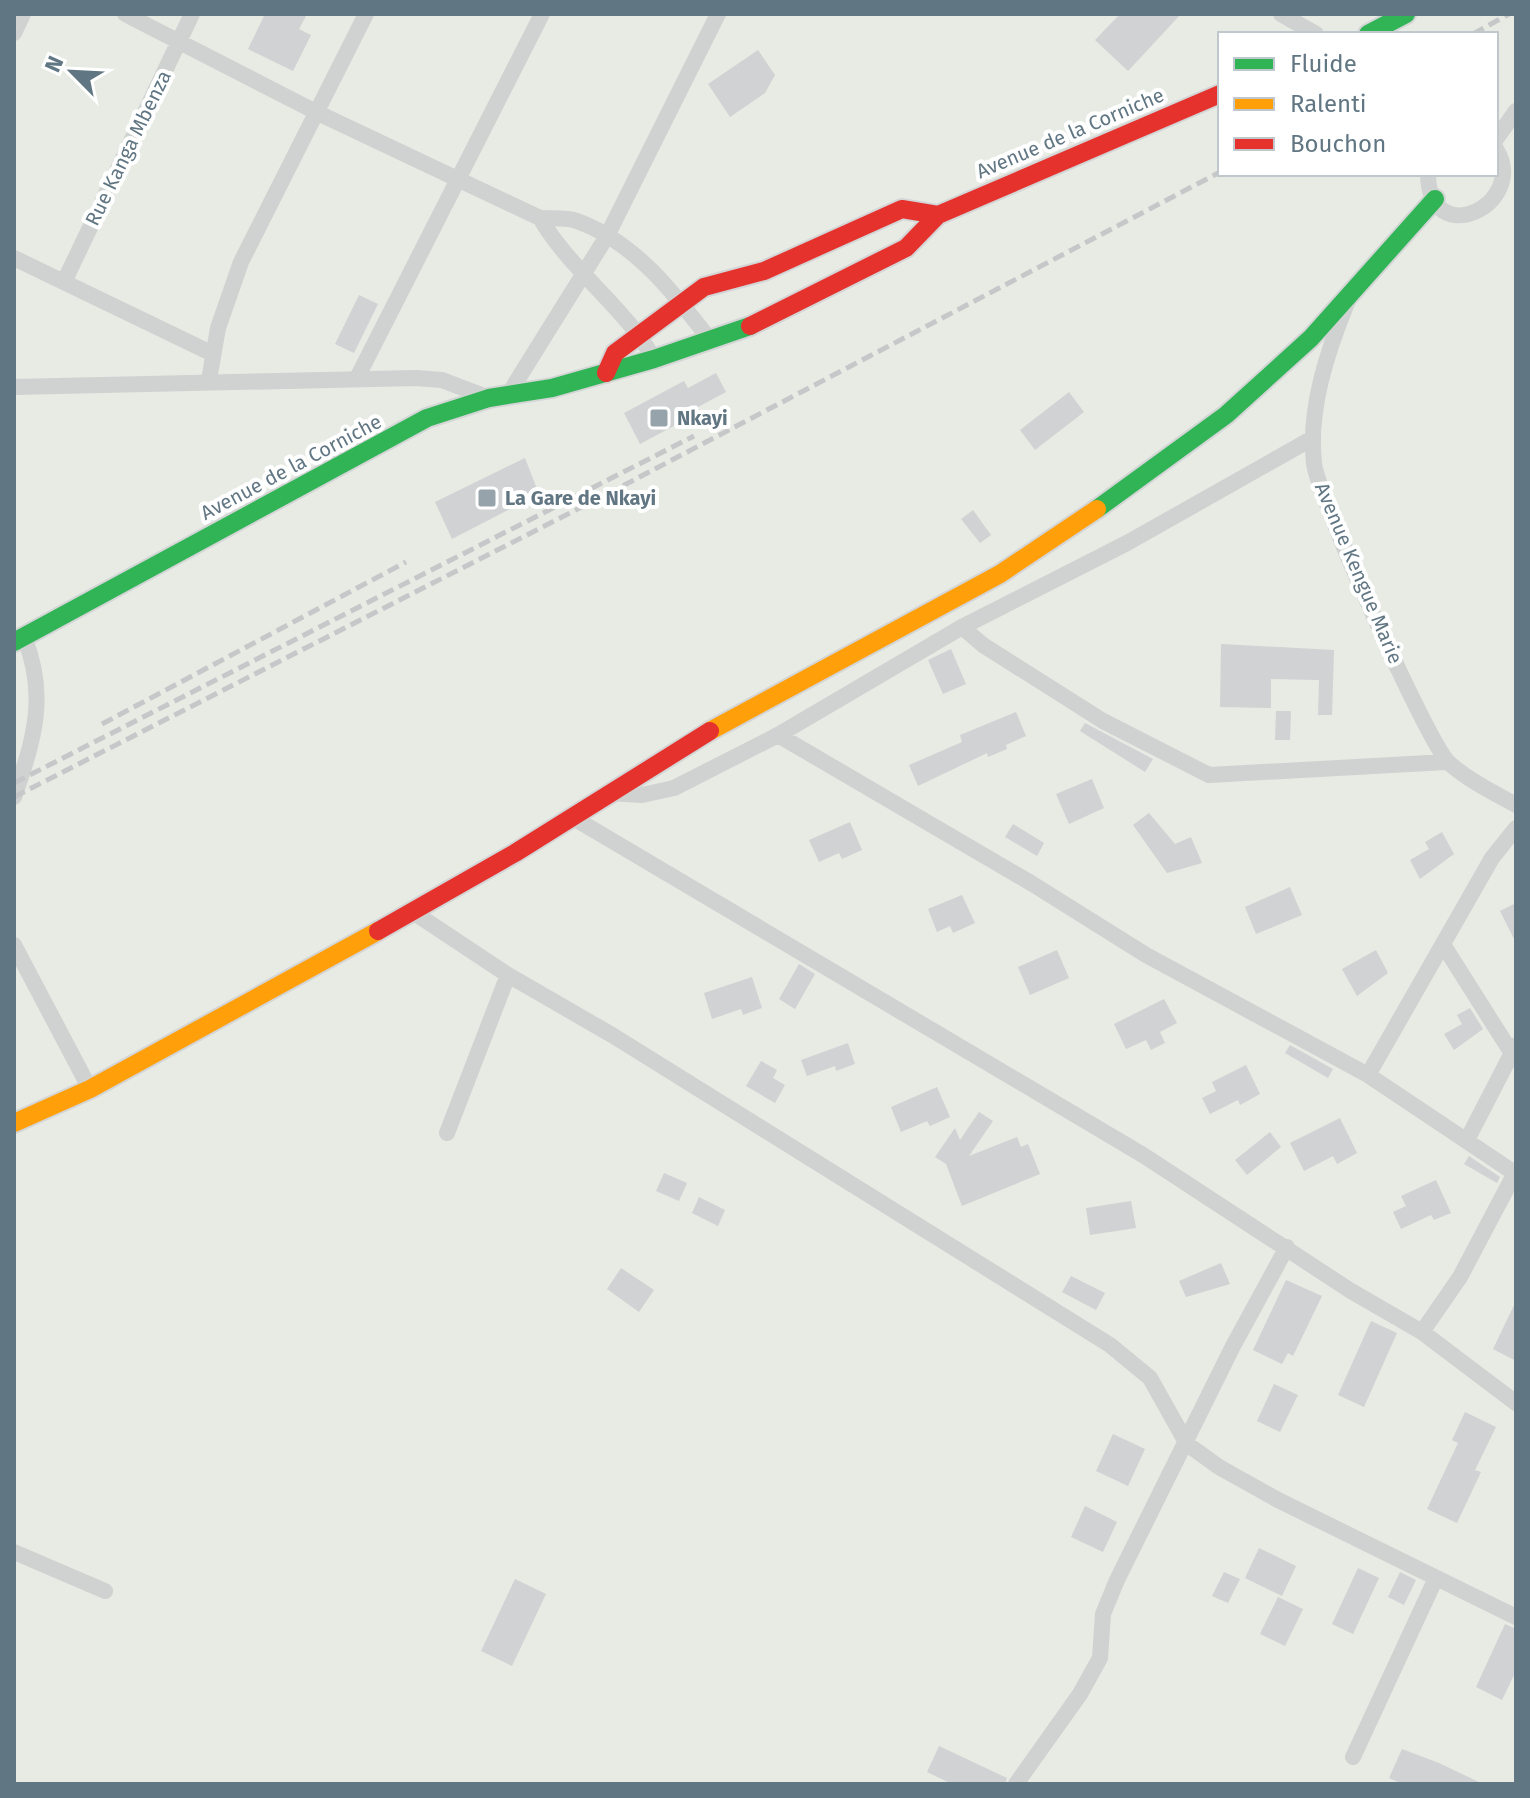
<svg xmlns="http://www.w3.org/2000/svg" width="1530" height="1798" viewBox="0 0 1530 1798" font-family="'Fira Sans',sans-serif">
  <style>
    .green { fill: #e7ebe4; fill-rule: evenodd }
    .building { fill: #d0d2d3 }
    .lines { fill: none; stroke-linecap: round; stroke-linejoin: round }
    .fast-casing { stroke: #d4d5d6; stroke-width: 22 }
    .slow-casing { stroke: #d4d5d6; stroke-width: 22 }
    .jam-casing { stroke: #d4d5d6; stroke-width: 22 }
    .street { stroke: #d0d1d1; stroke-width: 16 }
    .fast { stroke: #30b455; stroke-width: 18 }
    .slow { stroke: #ff9f0a; stroke-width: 18 }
    .jam { stroke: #e5322d; stroke-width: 18 }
    .rail { stroke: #c5c7c8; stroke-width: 5; stroke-dasharray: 12 6; stroke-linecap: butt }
    .poi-dot { fill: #96a3ab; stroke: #fff; stroke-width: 3 }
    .labels { text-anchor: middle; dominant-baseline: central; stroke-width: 8; stroke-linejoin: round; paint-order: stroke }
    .street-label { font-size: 20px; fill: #617683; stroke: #fff }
    .poi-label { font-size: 20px; font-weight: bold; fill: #617683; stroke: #fff; text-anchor: start }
  </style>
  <rect width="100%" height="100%" fill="#f7f7f6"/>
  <path class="green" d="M14,14H1516V1784H14ZM1220,34H1496V174H1220Z"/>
  <path class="building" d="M265,14H307L299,29L311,35L293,71L248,49Z
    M1120,14H1181L1128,71L1095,40Z
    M758,50L775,75L765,93L730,117L708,84Z
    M359,295L378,304L354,353L335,344Z
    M716,373L726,392L698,407L700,412L640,444L624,413L684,381L688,388Z
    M1069,392L1084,412L1035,450L1020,430Z
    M525,458L539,494L452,539L435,502Z
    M973,510L991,535L980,543L961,519Z
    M1221,644L1334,650L1332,715H1318L1319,680L1271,679V708L1220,707Z
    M951,649L966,684L943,694L928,660Z
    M1276,711H1291L1290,740H1275Z
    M1016,712L1026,736L1006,745L1007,749L988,757L987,753L918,786L909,765L962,742L960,735Z
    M1085,723L1153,759L1145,772L1080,731Z
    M1092,779L1104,808L1069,824L1056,794Z
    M1149,813L1175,844L1191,837L1202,863L1167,873L1133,825Z
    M850,822L862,850L842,859L839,853L819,862L809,840Z
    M1013,824L1044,843L1037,856L1005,837Z
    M1442,832L1454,854L1420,879L1410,860L1429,849L1425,842Z
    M1290,887L1302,915L1256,934L1245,907Z
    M962,895L975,923L953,933L950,926L937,932L928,909Z
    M1516,903V943L1500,911Z
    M1057,950L1069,978L1030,995L1018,967Z
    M1376,950L1388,973L1357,996L1342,969Z
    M799,964L815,974L795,1009L779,999Z
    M752,977L762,1008L743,1015L741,1009L712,1019L704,993Z
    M1164,999L1177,1023L1160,1032L1165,1043L1151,1050L1146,1040L1126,1049L1114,1024Z
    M1470,1008L1483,1029L1454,1050L1444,1034L1462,1024L1457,1015Z
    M848,1043L855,1064L836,1071L835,1066L807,1076L801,1060Z
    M1290,1045L1333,1069L1328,1078L1285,1053Z
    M761,1061L777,1070L773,1078L785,1085L775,1103L746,1086Z
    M1246,1065L1260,1094L1240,1105L1238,1100L1210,1114L1202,1098L1216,1091L1212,1082Z
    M937,1087L950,1117L930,1126L927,1121L901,1132L891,1107Z
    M979,1112L993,1121L969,1156L1017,1137L1021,1147L1028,1144L1040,1174L962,1206L946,1164L935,1157L955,1128L960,1140Z
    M1340,1118L1357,1153L1337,1164L1333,1156L1304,1171L1290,1143Z
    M1270,1132L1281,1147L1247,1175L1235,1160Z
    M1469,1156L1500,1177L1497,1183L1464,1164Z
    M664,1173L687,1183L679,1201L656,1191Z
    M1436,1180L1451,1213L1434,1220L1431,1215L1401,1229L1393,1212L1406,1206L1401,1196Z
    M699,1197L725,1210L718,1226L692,1213Z
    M1131,1201L1136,1228L1090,1235L1086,1208Z
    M1221,1263L1230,1284L1186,1297L1179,1281Z
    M621,1268L654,1290L639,1312L607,1289Z
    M1071,1276L1105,1293L1096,1310L1062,1292Z
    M1286,1280L1322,1296L1293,1356L1288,1353L1282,1364L1253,1350Z
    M1516,1301V1361L1493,1349Z
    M1371,1321L1397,1333L1364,1407L1338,1395Z
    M1274,1384L1298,1395L1280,1432L1257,1421Z
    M1465,1412L1496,1427L1475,1470L1481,1472L1457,1523L1427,1509L1458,1443L1452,1440Z
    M1113,1434L1145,1449L1128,1486L1096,1471Z
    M1085,1506L1117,1522L1103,1552L1071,1537Z
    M1259,1548L1296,1566L1282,1596L1245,1578Z
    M1358,1568L1379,1578L1353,1634L1332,1624Z
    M1224,1572L1240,1579L1228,1603L1212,1596Z
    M1400,1572L1416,1580L1404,1605L1388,1597Z
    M515,1579L546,1594L512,1666L481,1651Z
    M1278,1597L1303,1609L1285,1646L1260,1634Z
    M1505,1624L1516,1629V1671L1502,1700L1476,1687Z
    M939,1746L1007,1778L1005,1784H952L927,1772Z
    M1402,1749L1439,1763L1483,1784H1402L1389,1778Z"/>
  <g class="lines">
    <g class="fast-casing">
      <path id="fast" d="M1368,34L1406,14
        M1097,509L1226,415L1311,338L1435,199
        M14,642L427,418L489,398L552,388L654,359L750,326"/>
    </g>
    <g class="slow-casing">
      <path id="slow" d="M710,731L1000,574L1097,509
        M14,1123L90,1089L378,931"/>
    </g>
    <g class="jam-casing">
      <path id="jam" d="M750,326L906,248L938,215L1220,94
        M606,373L615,353L704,287L764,271L902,209L938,215
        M378,931L515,853L710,731"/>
    </g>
    <path class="street" d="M125,14L318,113L540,218C551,219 566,217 577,221C635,242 674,293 710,340
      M1281,14L1316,34
      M14,33L23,14
      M1496,139L1516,111
      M1428,174C1429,253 1530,204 1496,149
      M540,218C571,271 624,306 654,359
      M14,258L213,354
      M64,282L192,14
      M1347,303C1327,352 1308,410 1314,463C1317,495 1428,744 1449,763C1468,780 1494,793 1516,805
      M357,378L542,14
      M209,380L218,328L241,262L366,14
      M14,387L416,378L442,380L489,398
      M508,395L607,236L718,14
      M962,627L983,645L1103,721L1209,775L1446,762
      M778,735L1031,883L1146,955L1368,1075L1516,1174
      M608,793L642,795L674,788L778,735L962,627L1127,543L1313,438
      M14,797C34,740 48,695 24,637
      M572,817L1143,1155L1351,1291L1422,1332L1516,1403
      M413,912L508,975L612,1035L1110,1345L1150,1378L1187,1444L1219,1467L1278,1500L1516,1617
      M14,945L90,1089
      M1444,946L1511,1052
      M1368,1075L1492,858L1516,828
      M447,1133L508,975
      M1467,1140L1516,1045
      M1422,1332L1460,1277L1515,1173
      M14,1552L105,1591
      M1353,1757L1436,1578
      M1016,1784L1080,1694L1100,1658L1103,1614L1117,1580L1233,1346L1287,1247"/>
    <use href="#fast" class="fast"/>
    <use href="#slow" class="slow"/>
    <use href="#jam" class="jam"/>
    <path class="rail" d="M1473,34L1509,14
      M102,724L406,562
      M14,783L694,436
      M14,797L611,492L1220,172"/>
  </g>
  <g class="poi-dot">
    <rect x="649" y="408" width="20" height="20" rx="4"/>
    <rect x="477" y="488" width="20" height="20" rx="4"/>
  </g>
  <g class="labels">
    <g class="street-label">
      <text transform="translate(1070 133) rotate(-23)">Avenue de la Corniche</text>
      <text transform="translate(128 148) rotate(-64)">Rue Kanga Mbenza</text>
      <text transform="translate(291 467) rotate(-28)">Avenue de la Corniche</text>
      <text transform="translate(1359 573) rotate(67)">Avenue Kengue Marie</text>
    </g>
    <g class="poi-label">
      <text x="677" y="418">Nkayi</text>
      <text x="505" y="498">La Gare de Nkayi</text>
    </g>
  </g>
  <rect width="1530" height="1798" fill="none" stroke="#617683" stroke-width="32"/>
  <rect x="1218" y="32" width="280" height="144" fill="#ffffff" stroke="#c0c8cd" stroke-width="2"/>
  <rect x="1234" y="58" width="40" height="12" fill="#30b455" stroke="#c0c8cd" stroke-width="2"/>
  <text x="1290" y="72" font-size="24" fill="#617683">Fluide</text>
  <rect x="1234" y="98" width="40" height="12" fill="#ff9f0a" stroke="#c0c8cd" stroke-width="2"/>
  <text x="1290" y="112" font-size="24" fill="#617683">Ralenti</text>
  <rect x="1234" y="138" width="40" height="12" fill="#e5322d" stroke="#c0c8cd" stroke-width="2"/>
  <text x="1290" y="152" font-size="24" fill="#617683">Bouchon</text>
  <g transform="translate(72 72) rotate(294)" stroke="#ffffff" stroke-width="6" paint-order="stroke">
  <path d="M0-6L14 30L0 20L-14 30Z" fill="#617683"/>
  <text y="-12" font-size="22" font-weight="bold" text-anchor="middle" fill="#617683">N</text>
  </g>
</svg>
